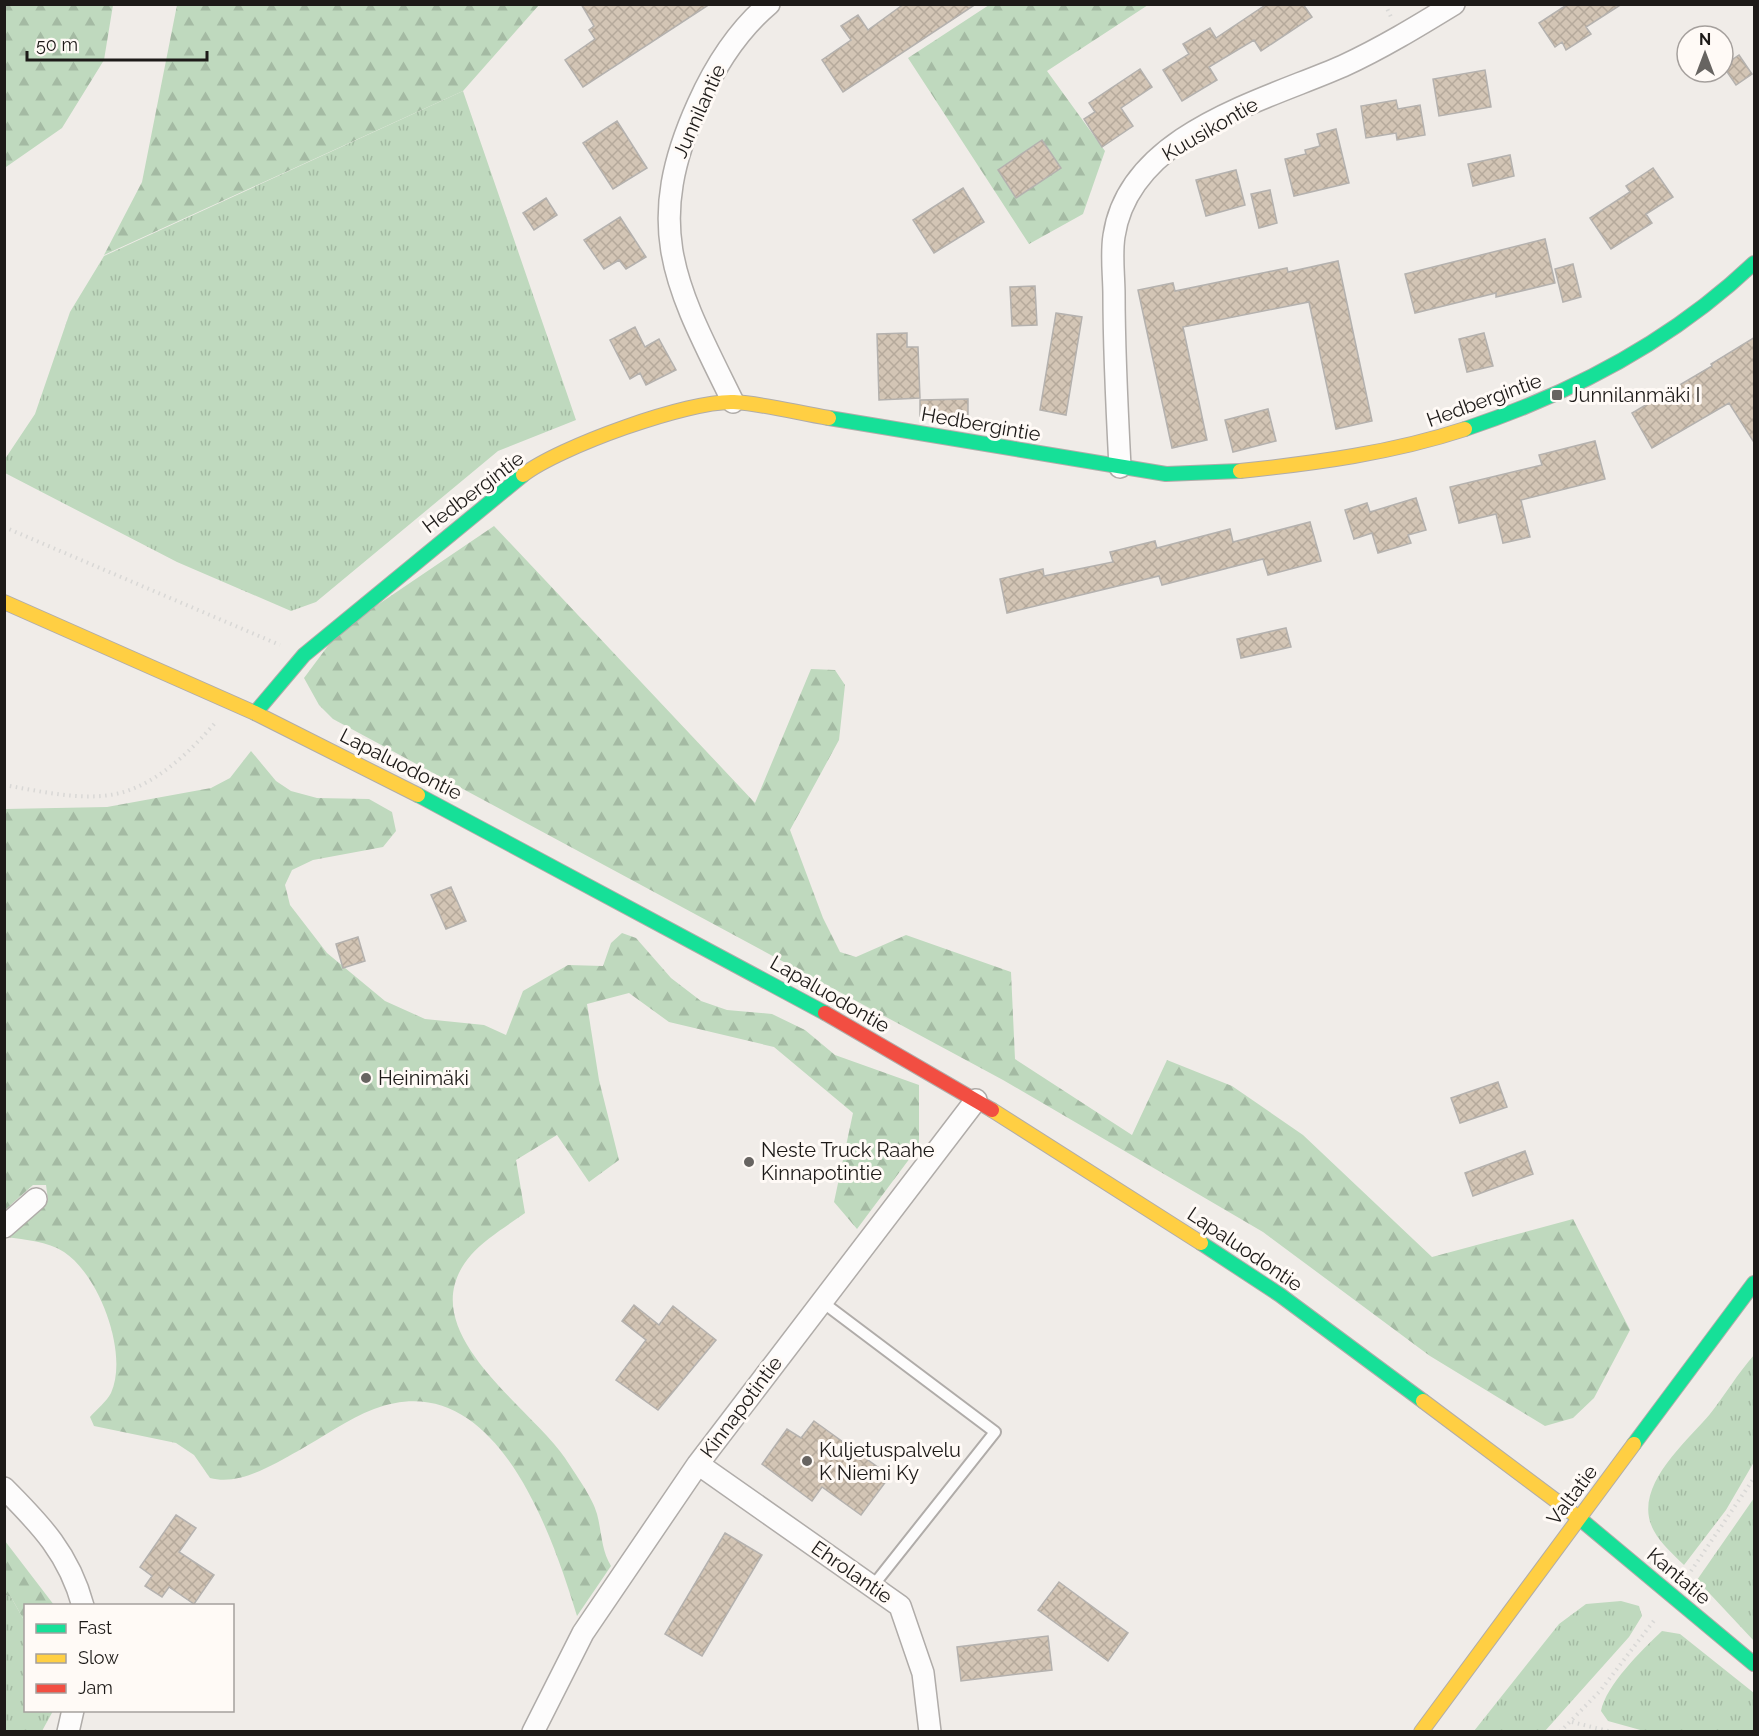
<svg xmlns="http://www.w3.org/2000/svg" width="1759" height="1736" viewBox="0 0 1759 1736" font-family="Raleway,sans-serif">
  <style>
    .grass { fill: url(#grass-tufts) }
    .forest { fill: url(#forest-firs) }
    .building { fill: url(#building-cross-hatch); stroke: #b4b1ae; stroke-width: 1.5 }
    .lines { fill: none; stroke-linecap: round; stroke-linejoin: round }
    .lane-casing { stroke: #b0aca9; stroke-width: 14 }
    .street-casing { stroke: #b0aca9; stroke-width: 24 }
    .fast-casing { stroke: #b0aca9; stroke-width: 16 }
    .slow-casing { stroke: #b0aca9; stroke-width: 16 }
    .jam-casing { stroke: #b0aca9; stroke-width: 16 }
    .path { stroke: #d9d8d6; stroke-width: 4; stroke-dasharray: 1.5 4.5; stroke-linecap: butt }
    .lane { stroke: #fdfcfc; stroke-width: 10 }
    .street { stroke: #fdfcfc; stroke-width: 21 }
    .fast { stroke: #16e098; stroke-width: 14 }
    .slow { stroke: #ffcf43; stroke-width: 14 }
    .jam { stroke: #f24e42; stroke-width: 14 }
    .poi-dot { fill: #676461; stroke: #fffaf6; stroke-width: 2 }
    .labels { text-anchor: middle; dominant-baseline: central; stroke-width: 6; stroke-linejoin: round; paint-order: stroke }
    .street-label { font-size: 20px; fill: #1d1a18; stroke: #fffaf6 }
    .poi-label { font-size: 20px; fill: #1d1a18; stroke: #fffaf6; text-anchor: start }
  </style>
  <defs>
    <pattern id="grass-tufts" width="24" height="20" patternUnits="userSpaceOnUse" patternTransform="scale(1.5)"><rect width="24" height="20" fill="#bfd9be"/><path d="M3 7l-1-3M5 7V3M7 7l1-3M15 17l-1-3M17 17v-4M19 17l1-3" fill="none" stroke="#a4baa3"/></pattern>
    <pattern id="forest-firs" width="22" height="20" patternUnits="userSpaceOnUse" patternTransform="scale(1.5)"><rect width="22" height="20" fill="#bfd9be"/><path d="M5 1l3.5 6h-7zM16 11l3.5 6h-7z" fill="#a4baa3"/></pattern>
    <pattern id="building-cross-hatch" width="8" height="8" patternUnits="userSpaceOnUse" patternTransform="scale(1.5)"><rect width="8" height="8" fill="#d3c5b5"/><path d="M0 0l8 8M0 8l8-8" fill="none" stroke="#b5a99b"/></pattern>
  </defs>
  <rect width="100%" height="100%" fill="#f0ece8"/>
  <path class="grass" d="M463,91L576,420L498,451L316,602L291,611L177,562L5,473V459L35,414L70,312L104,256Z
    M1754,1355V1462L1726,1510L1684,1565C1673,1554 1661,1544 1654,1531C1630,1488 1687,1442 1710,1414C1725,1395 1738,1373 1754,1355Z
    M1754,1498V1641L1697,1580Z
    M5,1595L11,1597L25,1622L26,1710L53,1711L42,1731L5,1732Z
    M1621,1601L1639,1606L1642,1616L1629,1637L1545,1731H1474L1559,1624L1586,1604Z
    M1662,1631L1680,1634L1754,1693V1731H1644L1608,1721L1601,1711C1606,1685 1642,1650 1662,1631Z"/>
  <path class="forest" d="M5,4L113,5L104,60L62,128L6,167Z
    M177,5V4L539,5L463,91L104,255L142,182Z
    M989,5H1148L1047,71L1105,151L1083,214L1029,244L908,58Z
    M494,526L755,803L811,669L835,670L845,685L839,740L790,830L823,918L840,952L856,957L906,935L1011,972L1015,1059L1132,1135L1167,1060L1232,1086L1303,1135L1432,1257L1573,1219L1630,1330L1594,1398L1573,1418L1545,1426L1430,1356L1263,1232L1003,1080L333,719L319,705L304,678L339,631Z
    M251,751L276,781L291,791L317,798L369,799L392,812L396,831L383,847L313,860L292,870L285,885L290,905L327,953L385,1001L425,1019L484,1025L506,1035L523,991L568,965L603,966L611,943L622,933L636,938L671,978L701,1001L727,1010L772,1014L805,1030L835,1055L919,1085V1146L857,1229L834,1202L853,1113L774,1047L669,1022L629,993L587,1004L599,1080L619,1160L589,1182L557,1135L516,1160L525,1213C507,1226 485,1239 471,1255C407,1329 529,1405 565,1458C574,1472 593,1498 597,1514C602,1533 601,1549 611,1566L577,1616C551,1531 494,1363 374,1409C348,1419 323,1437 298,1451C272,1465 240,1486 210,1478L194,1455L176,1443L94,1426L90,1417C96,1410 107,1401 111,1393C129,1353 99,1275 64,1252C47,1241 26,1240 6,1237L48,1200L46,1185H33L5,1210V809L107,807L211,788L230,778Z
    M5,1541L54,1605L26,1606L25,1622L11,1597L5,1595Z"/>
  <path class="building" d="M581,4H710L583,87L565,60L595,39L589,30L594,26Z
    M904,4H976L843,92L822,60L851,40L841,26L858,15L868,30Z
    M1267,4H1303L1312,17L1261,51L1254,40L1209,67L1217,80L1182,101L1163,70L1189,54L1183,44L1210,28L1216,38Z
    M1568,4H1622L1586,27L1591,34L1566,50L1562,42L1555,47L1539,23Z
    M1739,55L1752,74L1736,85L1723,66Z
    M1140,69L1152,87L1121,108L1133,126L1102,147L1084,119L1095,112L1089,103Z
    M1485,70L1491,107L1439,116L1433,79Z
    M1396,100L1398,109L1420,105L1425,135L1397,140L1396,133L1366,138L1361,106Z
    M617,121L647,168L613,189L583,143Z
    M1336,129L1349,183L1294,196L1285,159L1306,154L1305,150L1320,146L1317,134Z
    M1042,140L1061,168L1016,198L998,170Z
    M1510,155L1514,176L1473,186L1468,164Z
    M1653,168L1673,197L1646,214L1652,223L1611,249L1590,218L1630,192L1626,186Z
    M1236,170L1245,205L1206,216L1196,180Z
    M963,188L984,222L934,253L913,220Z
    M1270,190L1277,223L1259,228L1251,194Z
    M546,198L557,215L534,230L523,213Z
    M620,217L646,257L626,269L619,260L604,269L584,240Z
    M1545,239L1555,283L1496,297V293L1415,313L1405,274Z
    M1338,261L1372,421L1336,429L1309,302L1183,327L1207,440L1172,448L1138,290L1173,283L1175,291L1287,268L1288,272Z
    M1573,264L1581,297L1563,302L1555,269Z
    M1035,286L1037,325L1012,326L1010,287Z
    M1056,313L1082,317L1066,415L1040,410Z
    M635,327L645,347L659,339L676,370L646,385L640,373L630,379L610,340Z
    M907,333V347H918L920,398L879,400L877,334Z
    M1484,333L1493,366L1467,372L1459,339Z
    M1755,337V444L1729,403L1652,448L1632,413L1712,366L1711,364Z
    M968,399V419L944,420L920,416V400Z
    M1268,409L1276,441L1233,452L1225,420Z
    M1595,441L1605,479L1521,500L1530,537L1503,543L1496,514L1459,523L1450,487L1542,465L1539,455Z
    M1416,498L1426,530L1408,535L1411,543L1378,553L1372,533L1354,539L1345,510L1367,503L1370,512Z
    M1310,522L1321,561L1268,575L1263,559L1162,585L1159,576L1007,613L1000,579L1043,569L1044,576L1113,562L1110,552L1155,541L1157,548L1230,529L1233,542Z
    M1286,628L1291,647L1241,658L1237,639Z
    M451,887L466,921L446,929L431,895Z
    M358,937L365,961L343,968L336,944Z
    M1498,1082L1507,1107L1460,1123L1451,1098Z
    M1525,1151L1533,1174L1473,1196L1465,1173Z
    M634,1305L659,1325L673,1306L716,1340L658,1410L616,1380L646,1340L622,1321Z
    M814,1421L890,1476L861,1515L822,1487L812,1501L762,1464L787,1429L801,1438Z
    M176,1515L196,1528L179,1552L214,1575L194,1604L169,1587L162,1597L145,1586L152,1576L140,1567Z
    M725,1533L762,1555L702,1656L665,1634Z
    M1059,1582L1128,1633L1108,1661L1038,1610Z
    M1048,1636L1052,1670L961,1681L957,1647Z"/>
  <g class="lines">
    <g class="lane-casing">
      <path id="lane" d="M821,1301L995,1432L872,1587"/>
    </g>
    <g class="street-casing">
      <path id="street" d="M733,402C677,288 641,230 698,104C715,66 737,31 769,4
        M1120,467C1117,410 1114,353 1114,295C1114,276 1111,255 1114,236C1129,134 1263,101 1343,66C1382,48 1418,26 1454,4
        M4,1227L36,1199
        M698,1464L900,1606L923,1673L930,1732
        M4,1488C41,1525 69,1554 83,1606
        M68,1732L73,1710
        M533,1732L583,1633L698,1464L976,1100"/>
    </g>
    <g class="fast-casing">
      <path id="fast" d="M829,418L1166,474L1240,471
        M1465,429C1570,394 1673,340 1754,263
        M255,713L304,655L523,475
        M418,795L825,1013
        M1201,1243L1280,1295L1423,1401
        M1634,1444L1754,1283
        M1579,1518L1754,1664"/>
    </g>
    <g class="slow-casing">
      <path id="slow" d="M1240,471C1316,463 1392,453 1465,429
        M523,475C559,447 689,400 734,402C765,404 798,413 829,418
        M4,602L255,713L418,795
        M992,1110L1201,1243
        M1423,1401L1579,1518
        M1421,1732L1634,1444"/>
    </g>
    <g class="jam-casing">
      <path id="jam" d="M825,1013L992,1110"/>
    </g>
    <path class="path" d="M1385,4L1391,17
      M4,527L280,645
      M4,785C39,791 76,800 110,795C152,789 189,753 215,723
      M1691,1571L1754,1478
      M1572,1722L1612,1732
      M1560,1732L1600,1691L1656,1618"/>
    <use href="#lane" class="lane"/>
    <use href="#street" class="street"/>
    <use href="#fast" class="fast"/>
    <use href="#slow" class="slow"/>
    <use href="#jam" class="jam"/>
  </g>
  <g class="poi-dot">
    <rect x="1551" y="389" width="12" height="12" rx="3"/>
    <circle cx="366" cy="1078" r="6"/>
    <circle cx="749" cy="1162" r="6"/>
    <circle cx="807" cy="1461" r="6"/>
  </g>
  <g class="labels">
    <g class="street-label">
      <text transform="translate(699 111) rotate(-66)">Junnilantie</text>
      <text transform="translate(1210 129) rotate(-30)">Kuusikontie</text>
      <text transform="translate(1484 400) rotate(-20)">Hedbergintie</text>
      <text transform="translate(981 424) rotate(10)">Hedbergintie</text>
      <text transform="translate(473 492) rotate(-37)">Hedbergintie</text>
      <text transform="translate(401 764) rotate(27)">Lapaluodontie</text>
      <text transform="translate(830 994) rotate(30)">Lapaluodontie</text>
      <text transform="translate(1245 1249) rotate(34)">Lapaluodontie</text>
      <text transform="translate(741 1407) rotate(-53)">Kinnapotintie</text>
      <text transform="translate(1572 1495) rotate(-53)">Valtatie</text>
      <text transform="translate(852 1572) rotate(35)">Ehrolantie</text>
      <text transform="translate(1679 1576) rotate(40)">Kantatie</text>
    </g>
    <g class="poi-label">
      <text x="1569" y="395">Junnilanmäki I</text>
      <text x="378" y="1078">Heinimäki</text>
      <text x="761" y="1150">Neste Truck Raahe<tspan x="761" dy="23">Kinnapotintie</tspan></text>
      <text x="819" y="1450">Kuljetuspalvelu<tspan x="819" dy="23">K Niemi Ky</tspan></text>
    </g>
  </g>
  <rect width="1759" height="1736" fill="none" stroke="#1d1a18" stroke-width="12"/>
  <rect x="24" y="1604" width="210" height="108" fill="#fffaf6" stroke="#a5a09d" stroke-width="1.5"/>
  <rect x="36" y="1624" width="30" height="9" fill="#16e098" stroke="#a5a09d" stroke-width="1.5"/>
  <text x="78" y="1634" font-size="18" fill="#1d1a18">Fast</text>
  <rect x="36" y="1654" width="30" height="9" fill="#ffcf43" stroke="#a5a09d" stroke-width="1.5"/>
  <text x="78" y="1664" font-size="18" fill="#1d1a18">Slow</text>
  <rect x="36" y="1684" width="30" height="9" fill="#f24e42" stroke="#a5a09d" stroke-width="1.5"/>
  <text x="78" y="1694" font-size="18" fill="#1d1a18">Jam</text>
  <g transform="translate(1705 54)"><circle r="28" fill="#fffaf6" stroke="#a5a09d" stroke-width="1.5"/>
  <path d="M0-4.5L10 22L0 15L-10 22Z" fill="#676461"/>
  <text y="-9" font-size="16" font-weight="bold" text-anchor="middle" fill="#1d1a18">N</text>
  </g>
  <path d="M27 51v9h180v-9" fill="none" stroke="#1d1a18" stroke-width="3"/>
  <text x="36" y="51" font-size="18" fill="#1d1a18" stroke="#fffaf6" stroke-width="4.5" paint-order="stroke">50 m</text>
</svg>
